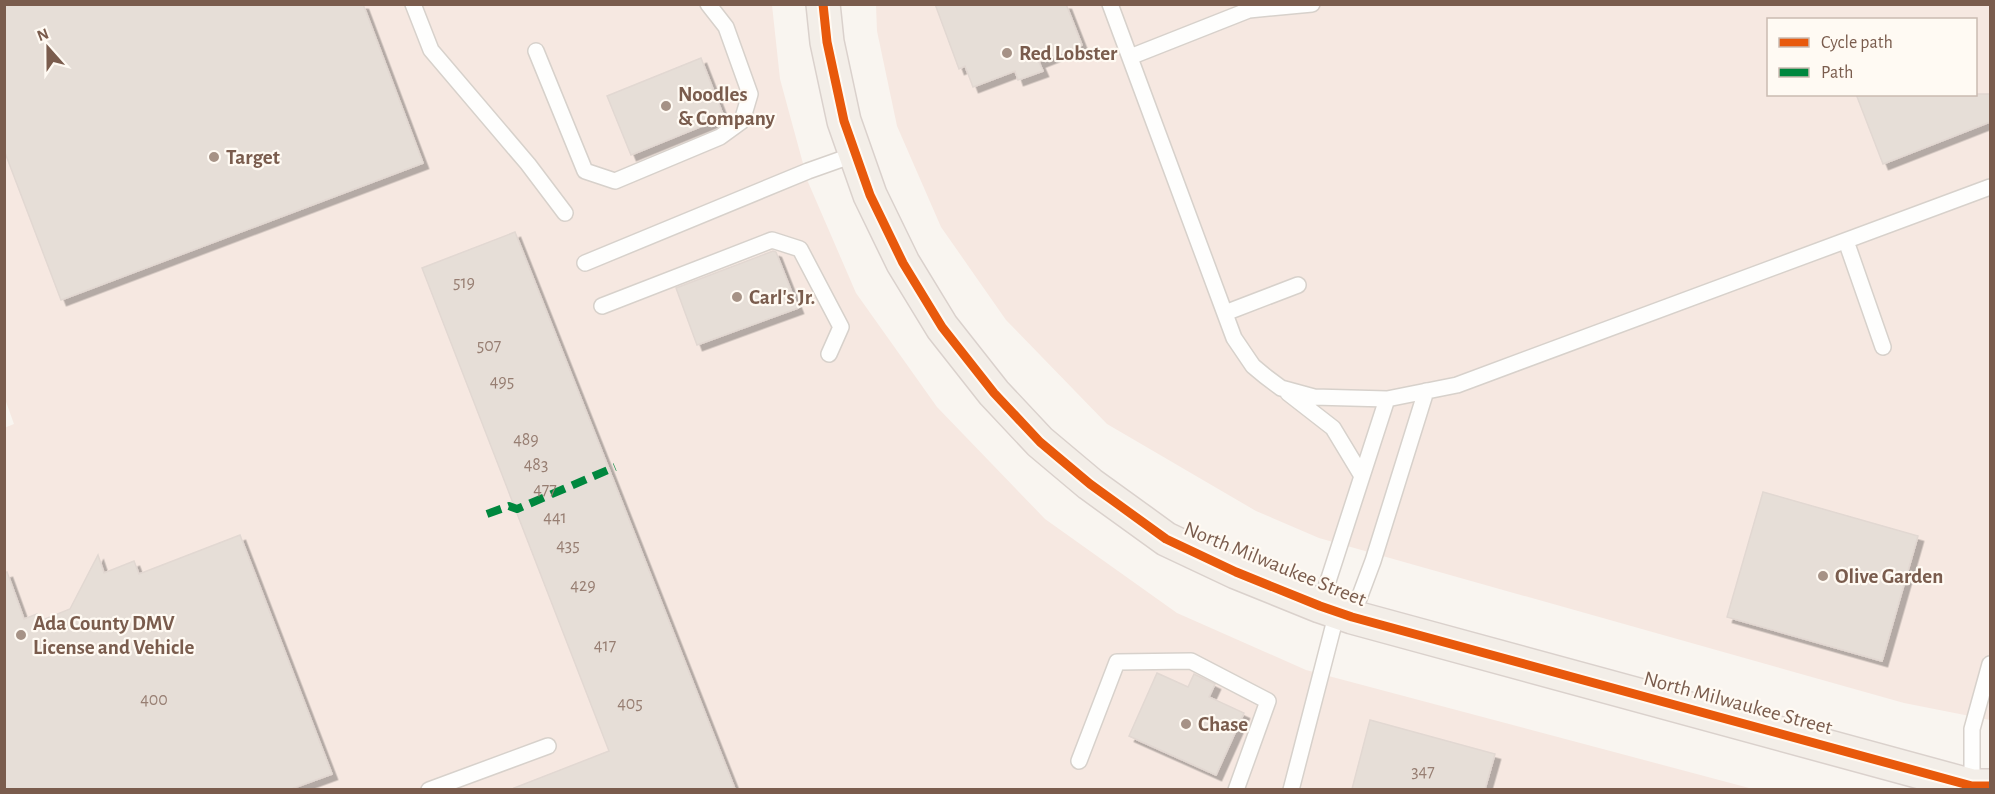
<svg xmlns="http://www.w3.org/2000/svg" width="1995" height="794" viewBox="0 0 1995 794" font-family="'Alegreya Sans',sans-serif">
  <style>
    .commercial { fill: #f6e8e1; fill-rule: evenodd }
    .building { fill: #e6ded7; stroke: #e2d8d2; stroke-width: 1.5; filter: url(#shadow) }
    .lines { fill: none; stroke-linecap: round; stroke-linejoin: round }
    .service-casing { stroke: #d7d1cb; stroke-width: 18 }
    .primary-casing { stroke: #dad1cc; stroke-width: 36 }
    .service { stroke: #fefefd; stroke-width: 15 }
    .primary { stroke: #f3eee8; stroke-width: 33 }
    .quiet { stroke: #00873e; stroke-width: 8; stroke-dasharray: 15 8; stroke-linecap: butt }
    .cycleway-casing { stroke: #fffaf3; stroke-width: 13 }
    .cycleway { stroke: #e8590c; stroke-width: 9 }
    .poi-dot { fill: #a69286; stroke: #fffaf3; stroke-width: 2 }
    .labels { text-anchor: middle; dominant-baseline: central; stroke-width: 4.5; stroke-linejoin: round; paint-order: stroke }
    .number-label { font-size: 18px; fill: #977e72 }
    .poi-label { font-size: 21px; font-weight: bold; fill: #7a5c4d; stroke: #fffaf3; text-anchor: start }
    .street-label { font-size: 21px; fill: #7a5c4d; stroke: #fffaf3 }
  </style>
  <defs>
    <filter id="shadow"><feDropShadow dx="5.5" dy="5.5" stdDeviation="0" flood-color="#0004"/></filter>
  </defs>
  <rect width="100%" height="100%" fill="#f9f5f0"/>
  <path class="commercial" d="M5,5H772L780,79L808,182L856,293L937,407L1045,519L1177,613L1306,670L1753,789H5L4,428L14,424L5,399Z
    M876,5H1990V720L1904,703L1319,538L1256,511L1107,424L1006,320L941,227L897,126L877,31ZM1768,20H1976V94H1768Z"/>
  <path class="building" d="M4,4H363L423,163L61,300L4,150Z
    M935,4H1066L1082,45L1039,62L1043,71L1018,80L1015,71L973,87L965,66L959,69Z
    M701,58L724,117L631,155L607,96Z
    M1856,94H1990V122L1883,164Z
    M515,232L609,469L735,789H515L514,788L609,751L422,268Z
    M773,251L776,252L798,308L697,345L676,288Z
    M1763,492L1918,536L1882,661L1727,617Z
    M240,535L332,774L291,789H4V573L7,572L24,619L37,614L40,621L70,609L98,555L104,573L134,561L139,574Z
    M1157,673L1188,687L1194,674L1215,684L1209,697L1244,713L1216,775L1129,736Z
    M1370,720L1495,754L1485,789H1352Z"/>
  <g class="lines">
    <g class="service-casing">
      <path id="service" d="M413,4L431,50L528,164L565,213
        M1110,4L1234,338L1253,366L1265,376L1281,388L1314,397L1387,399L1457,385L1990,187
        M536,51L585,171L615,181L720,137L742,121L750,94L726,27L708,4
        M1130,57L1249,10L1312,4
        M1846,241L1883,347
        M585,263L808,171L856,154
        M602,306L772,240L800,249L841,327L829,354
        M1225,313L1298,285
        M1288,393L1333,428L1362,476
        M1320,606L1387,399
        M1352,617L1373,561L1426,391
        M1079,761L1117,662L1191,661L1268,701L1236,790
        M1972,786V729L1990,664
        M429,790L548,746
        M1291,790L1337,612"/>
    </g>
    <g class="primary-casing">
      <path id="primary" d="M823,4L827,42L844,121L870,195L903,263L942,327L994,393L1040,442L1090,484L1166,539L1236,572L1320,606L1352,617L1972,786H1990"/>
    </g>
    <use href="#service" class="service"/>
    <use href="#primary" class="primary"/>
    <path class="quiet" d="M487,514L509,506L517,509L615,467"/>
    <g class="cycleway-casing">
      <path id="cycleway" d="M823,4L827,42L844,121L870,195L903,263L942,327L994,393L1040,442L1090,484L1166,539L1236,572L1320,606L1352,617L1972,786H1990"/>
    </g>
    <use href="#cycleway" class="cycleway"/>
  </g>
  <g class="poi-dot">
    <circle cx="1007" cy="53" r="6"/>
    <circle cx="666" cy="106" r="6"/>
    <circle cx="214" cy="157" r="6"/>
    <circle cx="737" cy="297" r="6"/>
    <circle cx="1823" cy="576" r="6"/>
    <circle cx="21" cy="635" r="6"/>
    <circle cx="1186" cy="724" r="6"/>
  </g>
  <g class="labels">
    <g class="number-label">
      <text x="464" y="283">519</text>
      <text x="489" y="346">507</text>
      <text x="502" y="382">495</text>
      <text x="526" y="440">489</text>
      <text x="536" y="465">483</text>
      <text x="545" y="490">477</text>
      <text x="555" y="518">441</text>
      <text x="568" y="546">435</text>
      <text x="583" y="586">429</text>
      <text x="605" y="646">417</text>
      <text x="154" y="700">400</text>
      <text x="630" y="704">405</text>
      <text x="1423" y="772">347</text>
    </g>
    <g class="poi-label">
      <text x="1019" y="53">Red Lobster</text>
      <text x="678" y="94">Noodles<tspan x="678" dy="24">&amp; Company</tspan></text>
      <text x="226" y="157">Target</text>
      <text x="749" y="297">Carl's Jr.</text>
      <text x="1835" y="576">Olive Garden</text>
      <text x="33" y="623">Ada County DMV<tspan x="33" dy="24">License and Vehicle</tspan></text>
      <text x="1198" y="724">Chase</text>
    </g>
    <g class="street-label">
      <text transform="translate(1275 564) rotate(22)">North Milwaukee Street</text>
      <text transform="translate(1738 703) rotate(15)">North Milwaukee Street</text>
    </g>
  </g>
  <rect width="1995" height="794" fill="none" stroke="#7a5c4d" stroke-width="12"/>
  <rect x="1767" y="18" width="210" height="78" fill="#fffaf3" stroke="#cabbb1" stroke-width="1.5"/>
  <rect x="1779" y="38" width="30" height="9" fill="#e8590c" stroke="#cabbb1" stroke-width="1.5"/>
  <text x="1821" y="48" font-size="18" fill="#7a5c4d">Cycle path</text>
  <rect x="1779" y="68" width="30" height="9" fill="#00873e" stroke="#cabbb1" stroke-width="1.5"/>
  <text x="1821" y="78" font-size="18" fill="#7a5c4d">Path</text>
  <g transform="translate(48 48) rotate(339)" stroke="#fffaf3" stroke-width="4.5" paint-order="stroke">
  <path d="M0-4.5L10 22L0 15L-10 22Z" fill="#7a5c4d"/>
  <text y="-9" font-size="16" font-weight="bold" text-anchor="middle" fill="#7a5c4d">N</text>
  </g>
</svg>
